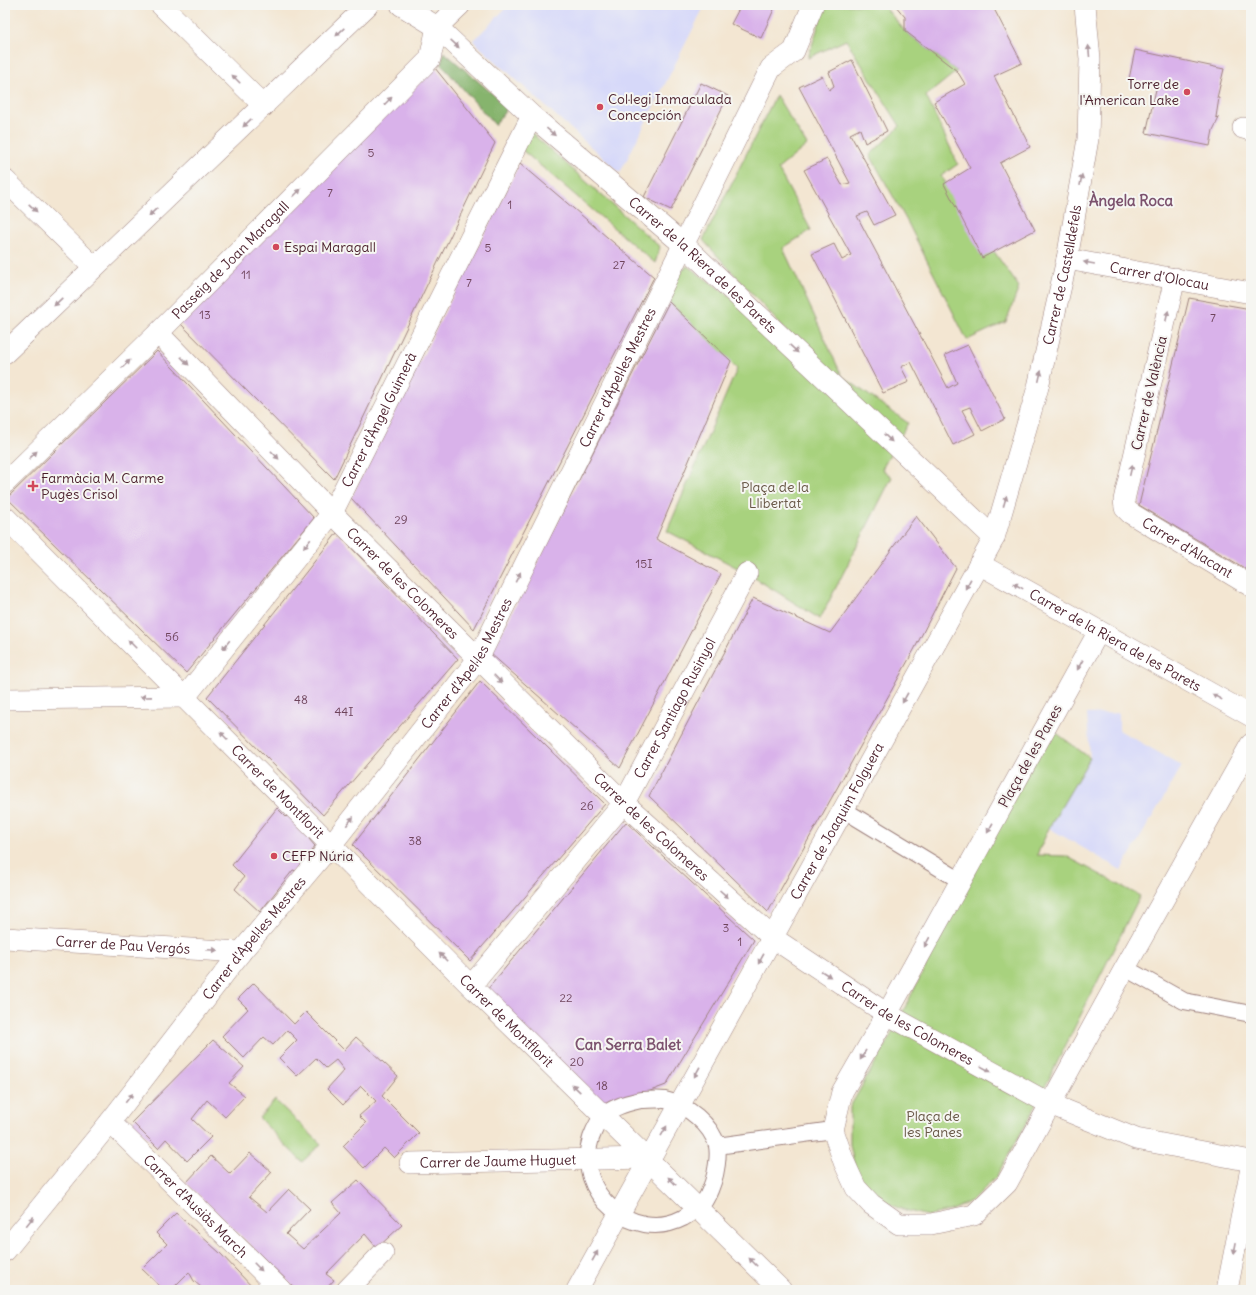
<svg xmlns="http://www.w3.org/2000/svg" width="1256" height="1295" viewBox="0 0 1256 1295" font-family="Delius,sans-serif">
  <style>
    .built { fill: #d6d8f9 }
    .green { fill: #a8d27e; stroke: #797854 }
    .forest { fill: #86b46d; stroke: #686a4c }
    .building { fill: #d9b2ea }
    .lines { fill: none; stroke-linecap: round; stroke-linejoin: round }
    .pedestrian-casing { stroke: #9e827e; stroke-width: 18 }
    .minor-casing { stroke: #9e827e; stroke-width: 22 }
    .pedestrian { stroke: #fff; stroke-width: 16 }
    .minor { stroke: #fff; stroke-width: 21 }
    .oneway { fill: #ae9aa0 }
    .poi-dot { fill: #d1495b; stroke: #f6f6f2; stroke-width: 1.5 }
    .labels { text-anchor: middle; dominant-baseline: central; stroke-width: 4; stroke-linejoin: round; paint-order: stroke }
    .number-label { font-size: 12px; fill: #6e445b }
    .poi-label { font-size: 14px; fill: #4a1f2b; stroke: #f6f6f2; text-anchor: start }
    .street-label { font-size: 14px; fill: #4a1f2b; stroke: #f6f6f2 }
    .park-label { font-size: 14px; fill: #654; stroke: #f6f6f2 }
    .neighbourhood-label { font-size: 15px; font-weight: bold; fill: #7c526e; stroke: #f6f6f2 }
  </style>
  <rect width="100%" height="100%" fill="#f6f6f2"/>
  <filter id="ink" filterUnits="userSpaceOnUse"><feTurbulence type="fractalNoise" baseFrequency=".025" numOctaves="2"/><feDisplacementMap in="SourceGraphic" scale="8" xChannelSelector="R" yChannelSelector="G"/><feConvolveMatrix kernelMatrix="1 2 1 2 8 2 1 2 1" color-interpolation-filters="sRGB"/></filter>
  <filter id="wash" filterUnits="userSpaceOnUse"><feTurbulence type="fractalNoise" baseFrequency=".012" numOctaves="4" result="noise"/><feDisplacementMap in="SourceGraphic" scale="16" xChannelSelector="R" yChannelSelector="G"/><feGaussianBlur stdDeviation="0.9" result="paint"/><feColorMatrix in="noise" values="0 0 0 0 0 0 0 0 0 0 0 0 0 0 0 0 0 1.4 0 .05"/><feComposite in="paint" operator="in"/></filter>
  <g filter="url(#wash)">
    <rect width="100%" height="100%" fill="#f3e6d2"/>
    <path class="built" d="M509,5H705L620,173L473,41Z
      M1119,713V730L1182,766L1121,870L1049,828L1090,758L1087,714Z"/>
    <path class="green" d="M825,5H883L905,31L957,71L926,96L958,164L941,176L1019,287L1006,322L967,340L908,223L870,155L900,126L846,40L808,58Z
      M776,95L807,145L778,169L811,230L783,248L842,376L908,423L882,469L892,477L820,619L747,573L667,531L737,369L660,293L687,266L798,344L703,240Z
      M527,129L660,247L655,263L522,150Z
      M1047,726L1090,758L1049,828L1037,855L1066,856L1140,896L1030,1117L996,1177L973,1200L953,1210L927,1216L898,1208L875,1197L856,1173L850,1145V1107L890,1037Z
      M275,1100L321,1144L302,1162L259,1118Z"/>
    <path class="forest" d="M444,52L508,107L495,125L441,64Z"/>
    <g id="blocks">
      <path class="building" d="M741,5H776L761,38L731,24Z
        M895,5H992L1022,63L994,76L1030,147L1000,163L1035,230L982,258L944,184L970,168L934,102L965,84L957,71L905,31V17Z
        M1135,50L1224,69L1217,98H1219L1216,117L1219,118L1213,130L1210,146L1146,133L1157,85L1129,79Z
        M852,60L887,131L865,143L860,129L850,134L895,215L874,225L867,212L857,216L948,388L957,383L945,355L968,345L1005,419L982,431L970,407L962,410L975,434L953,445L911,362L901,367L909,382L883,393L812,254L834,244L842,260L851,255L804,170L827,159L842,185L850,183L799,87L822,76L829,90L834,86L829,72Z
        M435,68L495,143L334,479L174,317Z
        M701,83L728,96L671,210L644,197Z
        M520,163L654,277L474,629L351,498Z
        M1189,298L1251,309V572L1139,505Z
        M669,302L731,361L656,539L721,574L620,768L491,654Z
        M157,351L314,518L186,673L7,498Z
        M916,516L956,568L914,650L768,912L649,796L753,598L830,633Z
        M337,533L458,659L323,815L207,697Z
        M480,681L605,804L470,961L353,845Z
        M277,808L286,817L289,814L311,836L309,839L315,846L296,871L293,870L260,912L235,889L244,877L232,865Z
        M626,822L754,940L666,1085L600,1110L482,996Z
        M254,983L294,1024L306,1012L344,1050L356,1037L398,1076L382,1096L419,1133L394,1158L384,1148L364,1168L343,1146L366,1123L359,1116L376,1101L361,1086L343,1105L327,1089L344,1070L336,1060L326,1068L316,1058L297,1076L279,1058L297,1040L287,1030L273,1045L264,1037L244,1058L222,1036L248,1009L238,999Z
        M213,1040L244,1067L229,1083L245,1096L225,1117L207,1100L192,1119L211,1137L187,1161L166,1139L158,1148L132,1122Z
        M250,1153L272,1172L249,1197L267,1212L289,1189L310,1209L286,1234L303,1249L341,1213L332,1203L358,1180L402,1225L377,1248L365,1234L326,1274L334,1280L325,1290H297L186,1183L211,1156L230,1174Z
        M176,1213L220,1253L255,1290H200L202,1288L194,1281L189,1272L171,1290H164L142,1269L167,1244L156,1233Z"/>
    </g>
  </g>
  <g filter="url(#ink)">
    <use href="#blocks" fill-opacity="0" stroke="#9e827e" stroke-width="1"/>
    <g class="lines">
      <g class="pedestrian-casing">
        <path id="pedestrian" d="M844,810L961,881
          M1125,968L1184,1001L1251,1014
          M641,1100C648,1100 657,1099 665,1100C686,1104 712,1125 717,1146C719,1156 716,1173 713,1182C706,1203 702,1207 683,1218C633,1244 573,1192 591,1138C594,1130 598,1121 604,1115C614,1106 629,1103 641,1100Z
          M717,1146L833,1130"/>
      </g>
      <g class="minor-casing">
        <g id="minor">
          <path d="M161,5L264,106"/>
          <path id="s1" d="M401,5L437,27L532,116L684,245L994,538"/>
          <path d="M1243,128L1251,130"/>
          <path d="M5,180L94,267"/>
          <path id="s2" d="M1067,259L1251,293"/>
          <path id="s3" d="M1175,278L1124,500L1125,508L1130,513L1251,586"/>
          <path id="s4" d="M158,333L332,513L624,803L773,938L887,1014L1050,1104L1136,1139L1251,1161"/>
          <path d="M5,353L368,5"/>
          <path id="s5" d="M5,483L158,333L430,59L437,27L460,5"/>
          <path id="s6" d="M5,517L471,986L781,1290"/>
          <path id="s7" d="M979,564L1251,716"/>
          <path d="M1099,631L887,1014L842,1092L833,1130L844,1162L856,1188L871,1204L899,1224H931L974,1215L1007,1183L1125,968L1251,744"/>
          <path id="s8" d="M5,699L185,697L332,513L532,116"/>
          <path id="s9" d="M5,938L241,952"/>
          <path id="s10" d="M471,986L624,803L747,573"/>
          <path id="s11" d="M110,1122L281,1290"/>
          <path id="s12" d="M410,1163L649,1158"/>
          <path id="s13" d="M5,1251L110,1122L241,952L331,845L478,659L771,68L794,51L813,5"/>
          <path d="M347,1290L383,1253"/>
          <path id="s14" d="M577,1290L994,538L1038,387L1067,259L1088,139L1090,59L1085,5"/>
          <path d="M1227,1290L1251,1168"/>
        </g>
      </g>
      <use href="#pedestrian" class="pedestrian"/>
      <use href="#minor" class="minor"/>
    </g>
    <defs><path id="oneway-solid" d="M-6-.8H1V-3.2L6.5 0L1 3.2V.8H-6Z"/></defs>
    <g class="oneway">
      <use href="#oneway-solid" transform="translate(340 32) rotate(136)"/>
      <use href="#oneway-solid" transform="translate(455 44) rotate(43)"/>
      <use href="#oneway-solid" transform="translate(1089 51) rotate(-95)"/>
      <use href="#oneway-solid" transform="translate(236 79) rotate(-135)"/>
      <use href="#oneway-solid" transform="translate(388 101) rotate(-45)"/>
      <use href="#oneway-solid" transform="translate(247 123) rotate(136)"/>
      <use href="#oneway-solid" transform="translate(551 132) rotate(40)"/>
      <use href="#oneway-solid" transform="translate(1081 180) rotate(-80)"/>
      <use href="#oneway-solid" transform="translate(297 193) rotate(-45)"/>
      <use href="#oneway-solid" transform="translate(33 208) rotate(44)"/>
      <use href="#oneway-solid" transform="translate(153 212) rotate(136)"/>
      <use href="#oneway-solid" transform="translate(1089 263) rotate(-170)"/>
      <use href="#oneway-solid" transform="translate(58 302) rotate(136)"/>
      <use href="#oneway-solid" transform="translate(1167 316) rotate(-77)"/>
      <use href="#oneway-solid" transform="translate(794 349) rotate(43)"/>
      <use href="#oneway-solid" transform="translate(185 361) rotate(46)"/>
      <use href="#oneway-solid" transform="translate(126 364) rotate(-44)"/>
      <use href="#oneway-solid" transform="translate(1040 376) rotate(-77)"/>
      <use href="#oneway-solid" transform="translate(888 438) rotate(43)"/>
      <use href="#oneway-solid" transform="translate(33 455) rotate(-44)"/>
      <use href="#oneway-solid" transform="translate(275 455) rotate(46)"/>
      <use href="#oneway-solid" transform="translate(1131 470) rotate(-77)"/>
      <use href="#oneway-solid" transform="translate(1005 501) rotate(-74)"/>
      <use href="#oneway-solid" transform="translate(307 544) rotate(129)"/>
      <use href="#oneway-solid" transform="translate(518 577) rotate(-63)"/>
      <use href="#oneway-solid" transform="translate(968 584) rotate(119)"/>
      <use href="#oneway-solid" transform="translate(1018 586) rotate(-151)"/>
      <use href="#oneway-solid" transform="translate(132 644) rotate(-135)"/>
      <use href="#oneway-solid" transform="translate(226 645) rotate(129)"/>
      <use href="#oneway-solid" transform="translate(1080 665) rotate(119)"/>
      <use href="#oneway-solid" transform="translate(498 679) rotate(45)"/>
      <use href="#oneway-solid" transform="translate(146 697) rotate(179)"/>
      <use href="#oneway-solid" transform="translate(1217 697) rotate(-151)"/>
      <use href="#oneway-solid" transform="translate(905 698) rotate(119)"/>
      <use href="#oneway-solid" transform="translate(224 736) rotate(-135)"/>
      <use href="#oneway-solid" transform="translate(350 821) rotate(-52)"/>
      <use href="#oneway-solid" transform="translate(990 828) rotate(119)"/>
      <use href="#oneway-solid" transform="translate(724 894) rotate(42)"/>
      <use href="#oneway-solid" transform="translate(927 942) rotate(119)"/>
      <use href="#oneway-solid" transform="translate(212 950) rotate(3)"/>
      <use href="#oneway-solid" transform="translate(443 957) rotate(-135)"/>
      <use href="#oneway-solid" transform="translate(761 959) rotate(119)"/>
      <use href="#oneway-solid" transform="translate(826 974) rotate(33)"/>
      <use href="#oneway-solid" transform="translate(863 1055) rotate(120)"/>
      <use href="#oneway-solid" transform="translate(986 1069) rotate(29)"/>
      <use href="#oneway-solid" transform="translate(697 1072) rotate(119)"/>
      <use href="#oneway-solid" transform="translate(576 1088) rotate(-136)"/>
      <use href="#oneway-solid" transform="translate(129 1098) rotate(-52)"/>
      <use href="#oneway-solid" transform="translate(664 1131) rotate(-60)"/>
      <use href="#oneway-solid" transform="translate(672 1181) rotate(-135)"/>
      <use href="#oneway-solid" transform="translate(30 1221) rotate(-51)"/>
      <use href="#oneway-solid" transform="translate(1235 1248) rotate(101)"/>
      <use href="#oneway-solid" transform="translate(595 1256) rotate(-61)"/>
      <use href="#oneway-solid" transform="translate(753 1262) rotate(-135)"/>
      <use href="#oneway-solid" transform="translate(258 1267) rotate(45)"/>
    </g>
  </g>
  <g class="poi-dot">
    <circle cx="1187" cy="92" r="4"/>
    <circle cx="600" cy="107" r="4"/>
    <circle cx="276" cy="247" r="4"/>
    <path d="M31 480h4v4h4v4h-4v4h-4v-4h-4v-4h4z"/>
    <circle cx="274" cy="856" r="4"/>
  </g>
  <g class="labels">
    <g class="number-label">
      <text x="371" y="152">5</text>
      <text x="330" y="192">7</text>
      <text x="510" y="204">1</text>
      <text x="488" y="247">5</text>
      <text x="619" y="264">27</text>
      <text x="246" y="274">11</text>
      <text x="469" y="282">7</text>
      <text x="205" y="314">13</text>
      <text x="1213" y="317">7</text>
      <text x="401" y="519">29</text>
      <text x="644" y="563">15I</text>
      <text x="172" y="636">56</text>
      <text x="301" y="699">48</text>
      <text x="344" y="711">44I</text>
      <text x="587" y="805">26</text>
      <text x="415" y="840">38</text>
      <text x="726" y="927">3</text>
      <text x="740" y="941">1</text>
      <text x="566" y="997">22</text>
      <text x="577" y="1061">20</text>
      <text x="602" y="1085">18</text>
    </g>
    <g class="poi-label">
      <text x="1179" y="84" text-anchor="end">Torre de<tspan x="1179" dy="16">l'American Lake</tspan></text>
      <text x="608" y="99">Col·legi Inmaculada<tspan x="608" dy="16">Concepción</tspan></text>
      <text x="284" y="247">Espai Maragall</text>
      <text x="41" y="478">Farmàcia M. Carme<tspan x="41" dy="16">Pugès Crisol</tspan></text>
      <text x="282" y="856">CEFP Núria</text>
    </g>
    <g class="street-label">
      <text stroke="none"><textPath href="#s5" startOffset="317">Passeig de Joan Maragall</textPath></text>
      <text stroke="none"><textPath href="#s1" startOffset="399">Carrer de la Riera de les Parets</textPath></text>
      <text stroke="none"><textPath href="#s14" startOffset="1132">Carrer de Castelldefels</textPath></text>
      <text stroke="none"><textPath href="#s2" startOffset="94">Carrer d'Olocau</textPath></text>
      <text stroke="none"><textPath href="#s13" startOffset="1072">Carrer d'Apel·les Mestres</textPath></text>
      <text transform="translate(1149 393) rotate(-77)">Carrer de València</text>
      <text stroke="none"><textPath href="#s8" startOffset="520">Carrer d'Àngel Guimerà</textPath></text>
      <text stroke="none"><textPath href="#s3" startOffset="310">Carrer d'Alacant</textPath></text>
      <text stroke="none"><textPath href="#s4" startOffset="350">Carrer de les Colomeres</textPath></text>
      <text stroke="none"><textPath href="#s7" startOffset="156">Carrer de la Riera de les Parets</textPath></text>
      <text stroke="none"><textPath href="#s13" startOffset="748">Carrer d'Apel·les Mestres</textPath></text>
      <text stroke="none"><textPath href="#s10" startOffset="346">Carrer Santiago Rusinyol</textPath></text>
      <text transform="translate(1030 756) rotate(-61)">Plaça de les Panes</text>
      <text stroke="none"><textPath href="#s6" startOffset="387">Carrer de Montflorit</textPath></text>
      <text stroke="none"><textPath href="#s14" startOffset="536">Carrer de Joaquim Folguera</textPath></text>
      <text stroke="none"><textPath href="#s4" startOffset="698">Carrer de les Colomeres</textPath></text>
      <text stroke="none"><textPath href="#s13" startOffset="400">Carrer d'Apel·les Mestres</textPath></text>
      <text stroke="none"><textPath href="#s9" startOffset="118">Carrer de Pau Vergós</textPath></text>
      <text stroke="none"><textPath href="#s6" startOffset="711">Carrer de Montflorit</textPath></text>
      <text stroke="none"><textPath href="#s4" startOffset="1022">Carrer de les Colomeres</textPath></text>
      <text stroke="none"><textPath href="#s12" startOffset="88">Carrer de Jaume Huguet</textPath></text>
      <text stroke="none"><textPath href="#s11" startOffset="120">Carrer d'Ausiàs March</textPath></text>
    </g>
    <g class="park-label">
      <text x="775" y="487">Plaça de la<tspan x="775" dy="16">Llibertat</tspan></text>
      <text x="933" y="1116">Plaça de<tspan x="933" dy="16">les Panes</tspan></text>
    </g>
    <g class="neighbourhood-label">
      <text x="1131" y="200">Àngela Roca</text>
      <text x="628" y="1044">Can Serra Balet</text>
    </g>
  </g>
  <rect width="1256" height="1295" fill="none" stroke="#f6f6f2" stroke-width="20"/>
</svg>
